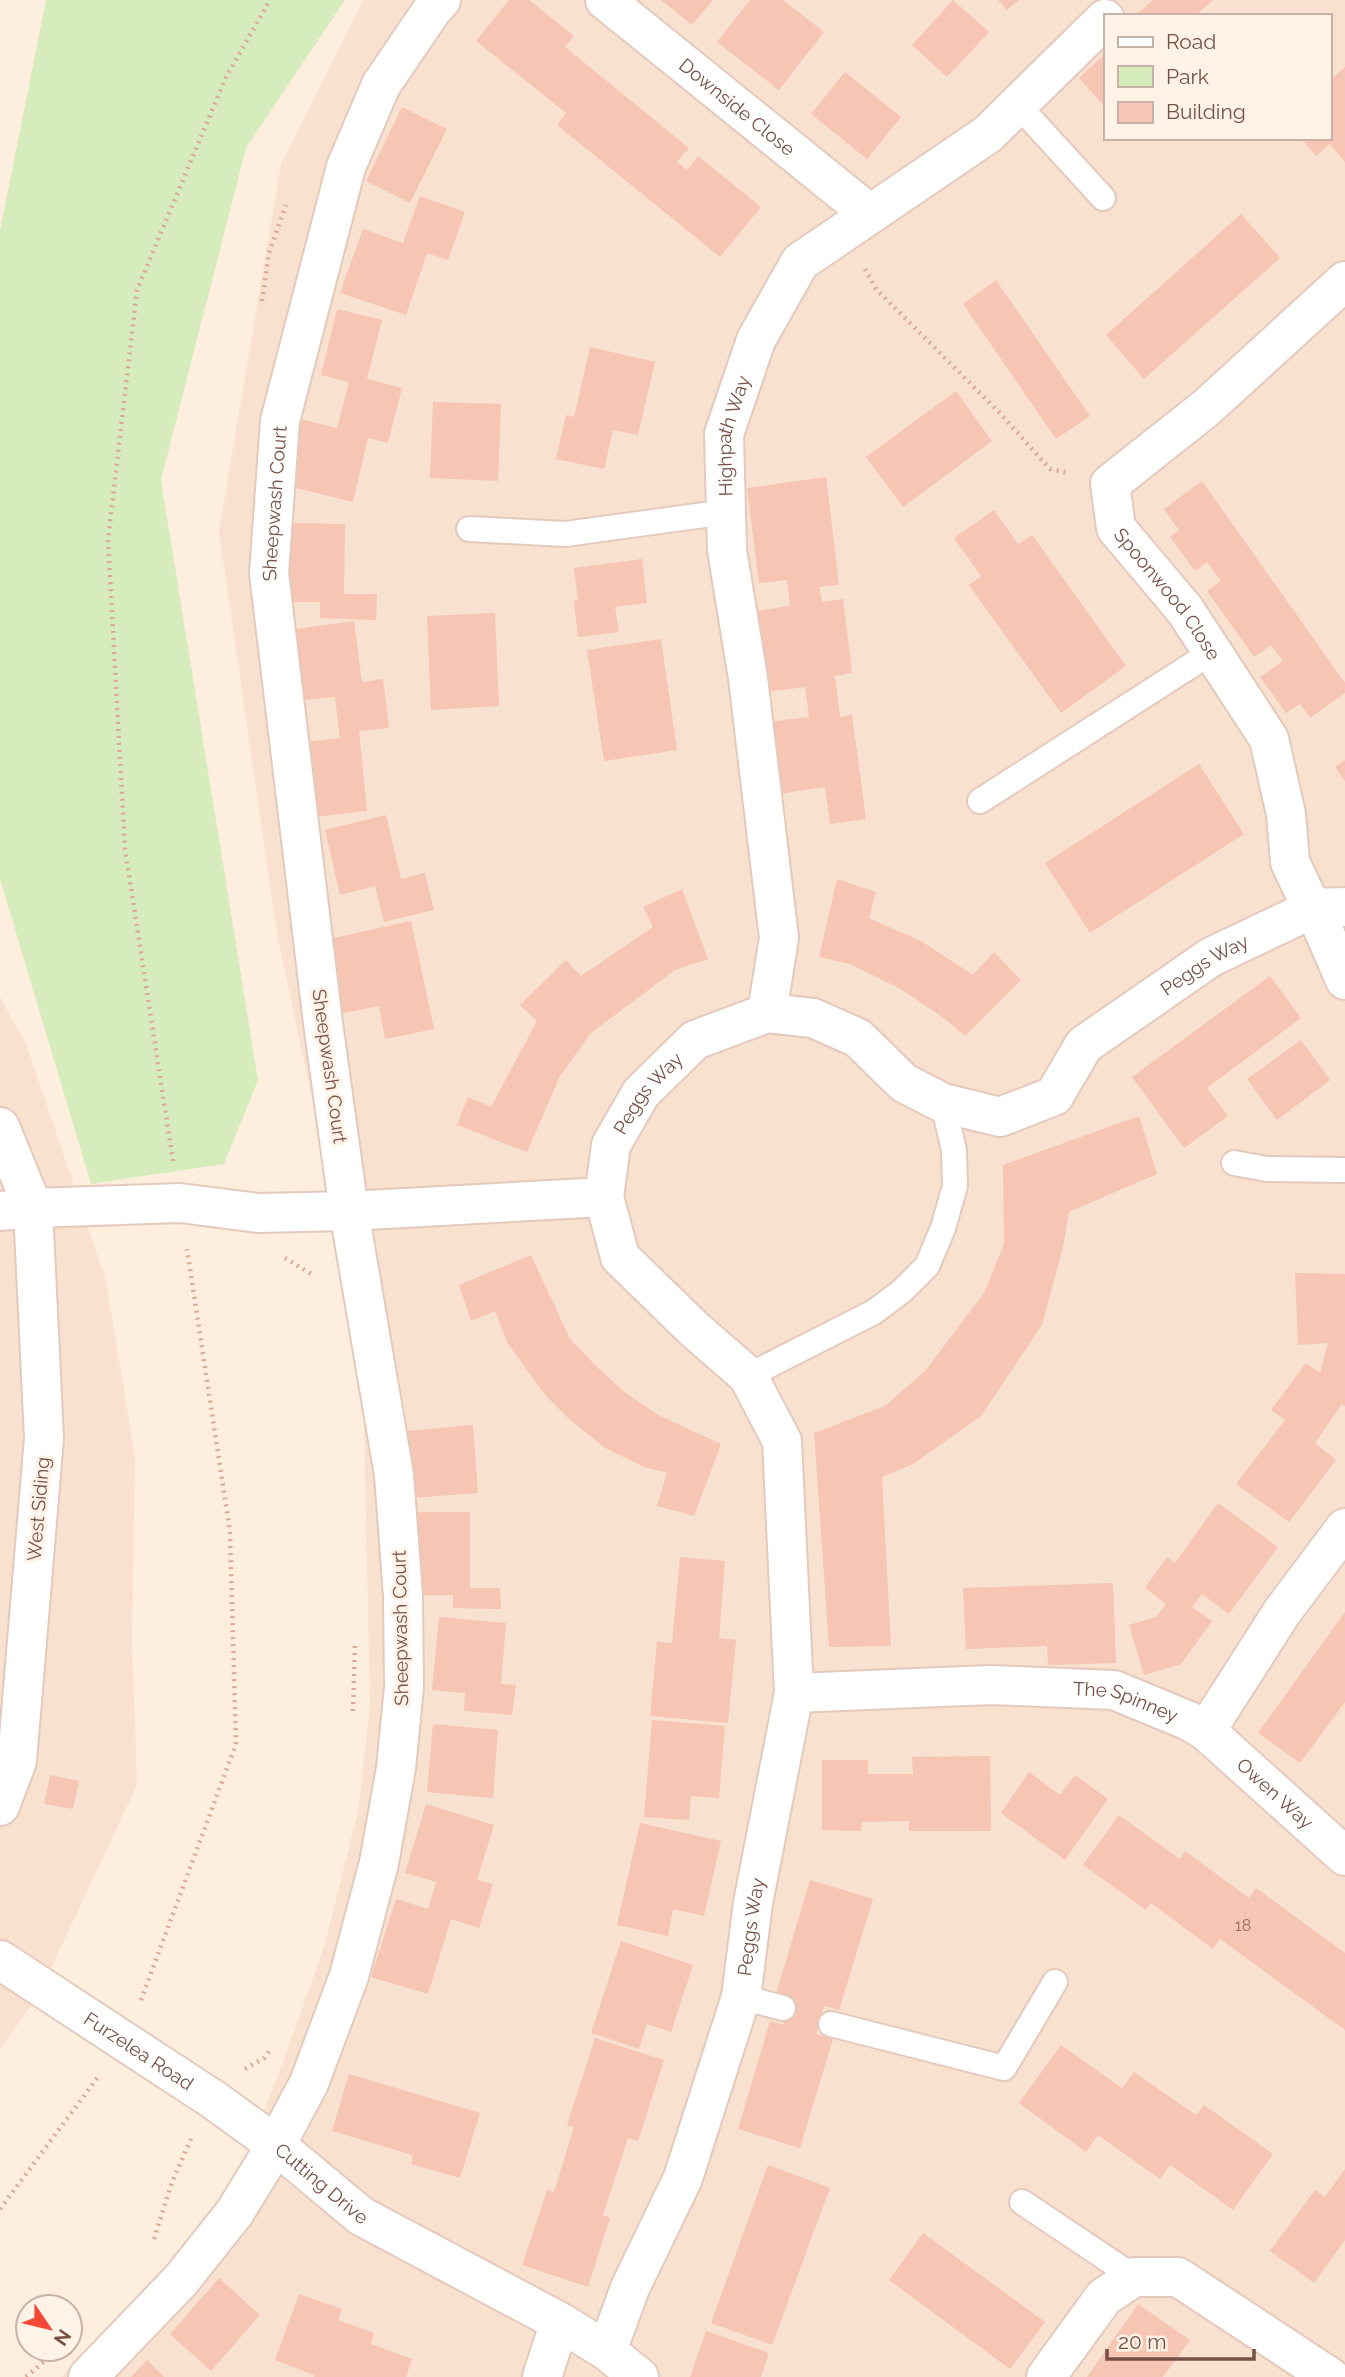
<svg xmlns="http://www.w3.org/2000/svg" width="1345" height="2377" viewBox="0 0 1345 2377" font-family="Raleway,sans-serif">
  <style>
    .residential { fill: #f8e1cf; fill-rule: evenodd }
    .green { fill: #d6ecbc }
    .building { fill: #f6c5b4 }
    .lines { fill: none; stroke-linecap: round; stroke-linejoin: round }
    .service-casing { stroke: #e4cabd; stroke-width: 28 }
    .minor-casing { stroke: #e4cabd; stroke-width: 42 }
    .path { stroke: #daa997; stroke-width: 4.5; stroke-dasharray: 2 5; stroke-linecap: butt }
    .service { stroke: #fff; stroke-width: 24 }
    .minor { stroke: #fff; stroke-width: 38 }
    .labels { text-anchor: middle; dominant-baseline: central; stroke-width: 6; stroke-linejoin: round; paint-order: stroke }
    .number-label { font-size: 16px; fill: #966d61 }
    .street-label { font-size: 19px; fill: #765045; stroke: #fff2e6 }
  </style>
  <rect width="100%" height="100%" fill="#feeede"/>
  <path class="residential" d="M363,0H1345V2377H61L205,2226L243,2165L290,2043L325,1944L359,1806L370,1703L362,1333L277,934L219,532L281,164ZM1105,16H1329V138H1105Z
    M0,997L27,1046L106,1281L135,1458L132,1638L137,1785L38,1996L0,2049Z"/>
  <path class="green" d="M46,0H345L246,148L161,480L258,1080L224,1164L91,1184L0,879V231Z"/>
  <path class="building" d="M509,0H529L574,36L565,47L689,148L677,162L687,170L698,156L761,207L720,257L557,125L566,113L476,41Z
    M661,0H713L692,25Z
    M750,0H783L824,32L779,90L717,42Z
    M953,0L989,32L947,77L912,45Z
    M998,0H1019L1007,10Z
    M1153,0H1213L1195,16H1135Z
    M1105,54V107L1079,78Z
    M1345,67V162L1330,144L1316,156L1301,138H1329V81Z
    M845,72L901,117L867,159L811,114Z
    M402,107L447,129L410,203L366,181Z
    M420,196L465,212L448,260L427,253L406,315L340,293L363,229L403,243Z
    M1241,214L1280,258L1144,379L1106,335Z
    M996,280L1090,416L1056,439L963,304Z
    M337,309L382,320L367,379L402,388L388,443L368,438L353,502L281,484L297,418L337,428L349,382L321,375Z
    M590,347L655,362L638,435L613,430L604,469L556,459L566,415L574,417Z
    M956,391L992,441L903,507L866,457Z
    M433,402L501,404L498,481L430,478Z
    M826,477L839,585L819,587L822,602L843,599L852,673L835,676L840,717L852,715L866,819L830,824L825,787L778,794L768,722L809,717L805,687L766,692L755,611L790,606L787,580L759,583L747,488Z
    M1202,481L1345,683V693L1310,718L1300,704L1286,713L1260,677L1283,661L1271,645L1254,657L1207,591L1221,581L1207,562L1195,571L1170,537L1179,530L1164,509Z
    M994,510L1018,544L1032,535L1126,666L1061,713L969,585L981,576L954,538Z
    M282,523L345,524L344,594H377L376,620L320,618V602H281Z
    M642,559L647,603L615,607L619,632L578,637L574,601L578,600L574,568Z
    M495,613L499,706L431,710L427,616Z
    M354,621L362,682L383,679L389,728L359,731L367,811L313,817L304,742L340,738L335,697L295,701L289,630Z
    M661,639L677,750L604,761L587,650Z
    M1345,760V781L1335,767Z
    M1199,764L1244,834L1090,933L1045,863Z
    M386,815L401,879L425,873L434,910L384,922L375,886L340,895L325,830Z
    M837,879L876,892L869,918L921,941L973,975L994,952L1021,980L965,1036L945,1019L901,989L850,964L819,957Z
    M682,889L708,959L675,970L591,1033L560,1076L527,1152L457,1125L468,1097L491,1107L537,1021L520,1005L566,960L581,976L653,927L643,907Z
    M411,921L434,1029L385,1039L379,1006L339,1014L324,940Z
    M1270,976L1301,1018L1207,1088L1228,1116L1184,1148L1132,1077Z
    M1301,1040L1330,1080L1277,1120L1247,1079Z
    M1139,1116L1157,1174L1069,1212L1063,1247L1042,1325L981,1416L913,1464L882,1477L891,1646L829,1647L814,1433L885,1406L926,1370L984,1293L1004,1244L1003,1165Z
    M531,1255L570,1339L598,1368L627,1394L658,1415L721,1444L694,1516L657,1506L667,1473L644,1467L605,1448L569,1419L546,1396L508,1344L495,1311L471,1321L459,1285Z
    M1295,1273L1345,1274V1406L1342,1404L1315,1443L1336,1460L1289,1522L1236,1484L1285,1420L1271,1410L1306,1363L1320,1373L1328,1343L1298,1345Z
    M473,1425L478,1493L412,1498L407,1431Z
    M1218,1503L1278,1547L1229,1614L1202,1594L1192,1607L1212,1621L1181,1664L1144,1675L1129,1625L1156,1617L1166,1604L1145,1588L1167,1557L1175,1563Z
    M417,1512H470V1588H500L501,1609L453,1608V1595H417Z
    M680,1557L725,1561L719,1638L736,1640L728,1723L650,1716L657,1642L672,1643Z
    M1113,1583L1116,1663L1048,1665L1047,1646L966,1649L963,1588Z
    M1345,1612V1702L1300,1763L1258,1733Z
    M439,1617L506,1623L501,1684L516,1685L512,1715L464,1711L465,1693L432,1690Z
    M652,1720L725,1726L719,1798L691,1796L689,1820L644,1817Z
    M433,1724L498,1730L493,1798L427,1792Z
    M990,1756L991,1831H909V1821L862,1822L861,1831L822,1830V1760H868V1774H913L912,1757Z
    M1029,1772L1060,1795L1075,1775L1108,1799L1065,1860L1001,1813Z
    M50,1775L79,1781L73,1809L44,1804Z
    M426,1804L494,1825L477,1880L493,1884L479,1928L451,1919L428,1994L371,1977L396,1899L428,1909L436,1882L405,1873Z
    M1119,1815L1180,1859L1185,1851L1249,1898L1256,1888L1345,1953V2030L1220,1939L1213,1949L1151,1903L1146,1910L1083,1865Z
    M640,1823L721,1841L704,1916L673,1909L668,1936L617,1925Z
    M810,1880L873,1899L839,2010L824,2006L816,2034L833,2039L800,2148L738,2129L770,2021L783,2025L791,1999L776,1994Z
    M621,1941L693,1965L671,2032L647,2024L639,2049L591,2033Z
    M595,2038L664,2060L638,2141L628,2138L603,2215L610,2218L588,2287L522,2265L547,2190L554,2192L574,2127L567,2125Z
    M1061,2045L1122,2088L1134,2072L1196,2115L1204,2105L1273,2154L1233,2210L1170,2165L1160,2179L1098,2135L1086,2152L1019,2103Z
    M349,2074L480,2113L460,2178L411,2164L413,2155L332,2131Z
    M768,2165L830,2188L772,2345L711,2323Z
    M1345,2169V2240L1314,2283L1270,2251L1315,2190L1325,2197Z
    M923,2233L1045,2322L1010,2369L889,2280Z
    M219,2278L260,2315L211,2371L170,2334Z
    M299,2294L342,2309L338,2320L374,2333L371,2344L412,2359L406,2377H314V2375L275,2360Z
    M1138,2304L1190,2340L1163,2377H1087Z
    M706,2331L769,2353L761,2377H690Z
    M147,2360L164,2377H131Z"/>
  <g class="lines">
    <g class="service-casing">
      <path id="service" d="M1018,105L1103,198
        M469,529L565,534L726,512
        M980,801L1212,652
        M1234,1163L1267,1169L1345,1170
        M748,1376L874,1312L902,1291L927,1266L943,1228L955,1186L954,1150L943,1103
        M741,1997L783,2008
        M831,2024L1004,2068L1055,1982
        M1022,2202L1134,2277"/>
    </g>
    <g class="minor-casing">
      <g id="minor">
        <path id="s1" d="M605,0L870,214"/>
        <path id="s2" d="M1345,281L1206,408L1110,484L1116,528L1185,610L1269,739L1286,814L1290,862L1306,896L1314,908L1345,980"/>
        <path id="s3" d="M767,1013L779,938L748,678L727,550L724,434L756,340L800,262L988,134L1105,19"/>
        <path d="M0,1127L33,1208L44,1438L17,1761L0,1806"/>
        <path d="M0,1211L33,1208L180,1203L258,1213L349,1211L604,1197"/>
        <path id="s4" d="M794,1693L991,1685L1114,1690L1189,1721L1206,1731L1282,1612L1345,1528"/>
        <path id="s5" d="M1206,1731L1345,1856"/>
        <path id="s6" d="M0,1960L214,2100L276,2145L361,2216L560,2322L607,2351L639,2377"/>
        <path id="s7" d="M607,2351L630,2288L683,2178L741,1997L753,1903L794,1693L782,1441L748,1376L694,1329L620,1257L604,1197L611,1145L641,1093L695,1040L767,1013L813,1018L858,1038L904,1083L943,1103L1000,1117L1054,1096L1084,1045L1211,957L1314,908L1345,907"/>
        <path id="s8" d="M88,2377L181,2280L235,2212L276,2145L309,2083L349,1976L379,1863L396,1768L404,1687L403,1596L394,1475L349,1211L323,1023L269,573L280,421L346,167L381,85L432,10L441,0"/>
        <path d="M542,2377L560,2322"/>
        <path d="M1046,2377L1104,2297L1134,2277H1178L1330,2377"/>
      </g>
    </g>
    <path class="path" d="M865,269L876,289L997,410L1050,469L1069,473
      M262,301L269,253L286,205
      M173,1161L125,849L108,540L137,290L226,77L270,0
      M285,1258L313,1275
      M353,1711L355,1643
      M141,2000L236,1744L230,1532L187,1249
      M245,2069L264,2058L271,2049
      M0,2209L98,2077
      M154,2239L172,2182L191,2139
      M26,2377L47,2359"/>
    <use href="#service" class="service"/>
    <use href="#minor" class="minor"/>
  </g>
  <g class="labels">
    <g class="number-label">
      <text x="1243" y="1925">18</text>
    </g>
    <g class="street-label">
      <text stroke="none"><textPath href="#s1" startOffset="170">Downside Close</textPath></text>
      <text stroke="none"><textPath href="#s3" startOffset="583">Highpath Way</textPath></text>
      <text stroke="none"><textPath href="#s8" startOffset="1972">Sheepwash Court</textPath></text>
      <text stroke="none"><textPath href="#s2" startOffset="439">Spoonwood Close</textPath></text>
      <text stroke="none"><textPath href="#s7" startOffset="2040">Peggs Way</textPath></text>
      <text transform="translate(330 1066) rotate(82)">Sheepwash Court</text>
      <text stroke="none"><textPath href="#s7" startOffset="1367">Peggs Way</textPath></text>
      <text transform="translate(38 1509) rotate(-85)">West Siding</text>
      <text transform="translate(400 1628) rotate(-91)">Sheepwash Court</text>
      <text stroke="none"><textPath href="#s4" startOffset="334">The Spinney</textPath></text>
      <text stroke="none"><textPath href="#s5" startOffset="93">Owen Way</textPath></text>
      <text stroke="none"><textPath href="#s7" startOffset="450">Peggs Way</textPath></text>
      <text stroke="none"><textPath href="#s6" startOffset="166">Furzelea Road</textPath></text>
      <text stroke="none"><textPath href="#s6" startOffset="392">Cutting Drive</textPath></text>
    </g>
  </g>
  <rect x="1104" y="14" width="228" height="126" fill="#fff2e6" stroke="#c8b1a6" stroke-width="2"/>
  <rect x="1118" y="37" width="35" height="10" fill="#ffffff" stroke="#c8b1a6" stroke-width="2"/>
  <text x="1166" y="49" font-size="21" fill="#765045">Road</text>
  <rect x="1118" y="66" width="35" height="21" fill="#d6ecbc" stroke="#c8b1a6" stroke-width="2"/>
  <text x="1166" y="84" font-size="21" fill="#765045">Park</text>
  <rect x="1118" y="102" width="35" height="21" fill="#f6c5b4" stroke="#c8b1a6" stroke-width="2"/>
  <text x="1166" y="119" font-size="21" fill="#765045">Building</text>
  <g transform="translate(49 2328) rotate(125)"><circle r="33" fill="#fff2e6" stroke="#c8b1a6" stroke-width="2"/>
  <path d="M0-5L12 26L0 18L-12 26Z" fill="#f34a38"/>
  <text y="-10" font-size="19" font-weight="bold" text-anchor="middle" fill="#765045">N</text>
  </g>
  <path d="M1107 2349v10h147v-10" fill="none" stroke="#765045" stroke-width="3.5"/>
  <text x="1118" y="2349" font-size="21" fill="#765045" stroke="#fff2e6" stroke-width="5" paint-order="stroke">20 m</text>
</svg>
